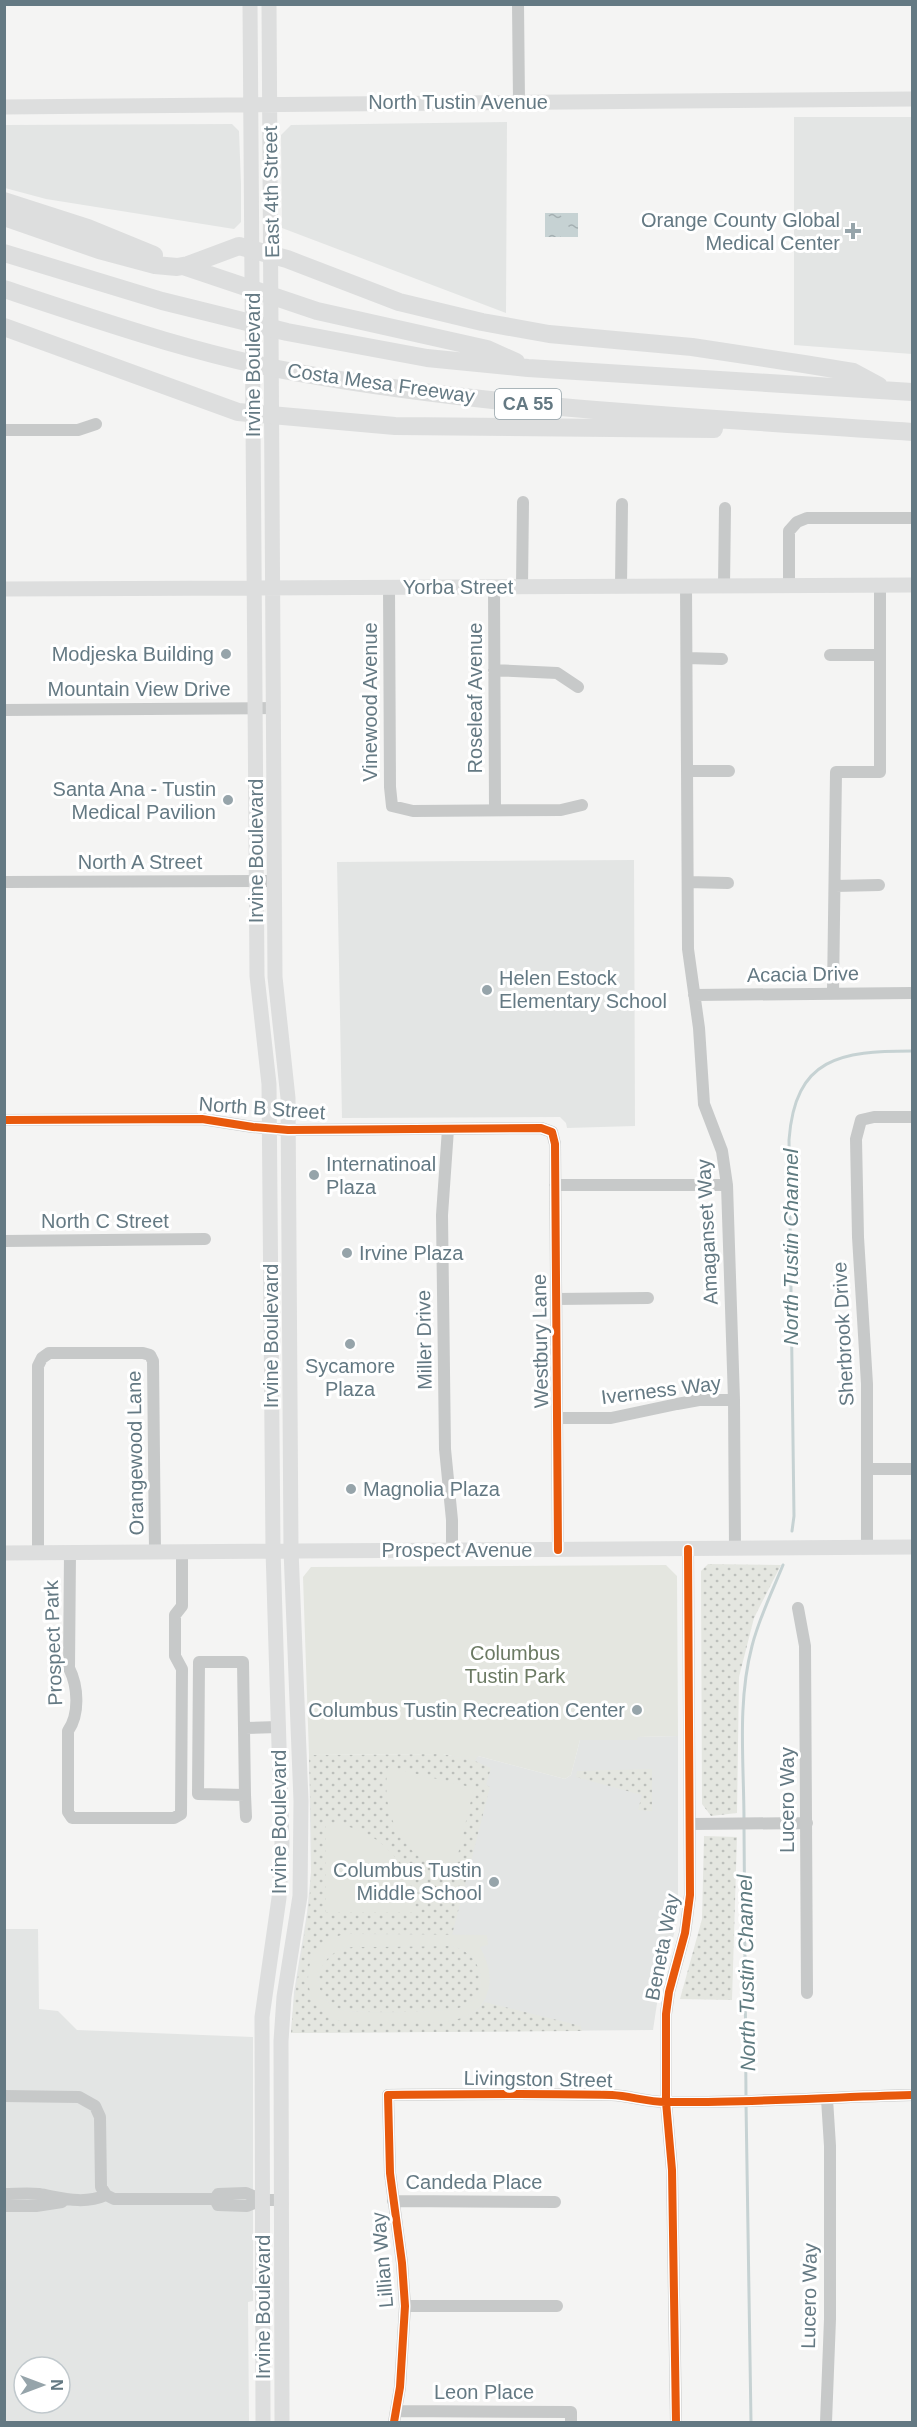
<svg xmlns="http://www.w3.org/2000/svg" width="917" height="2427" viewBox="0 0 917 2427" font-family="Helvetica,sans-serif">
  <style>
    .built { fill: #e3e5e4; fill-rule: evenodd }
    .grass { fill: url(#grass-dots) }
    .park { fill: #e4e6e0; fill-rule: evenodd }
    .water { fill: url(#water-ripples) }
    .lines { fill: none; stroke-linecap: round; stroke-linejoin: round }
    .stream { stroke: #c6d2d3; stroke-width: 3 }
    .minor { stroke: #c7c9c9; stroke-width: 12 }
    .major { stroke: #dddede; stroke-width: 15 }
    .highway { stroke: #dddede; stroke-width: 18 }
    .cycleway-casing { stroke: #fff; stroke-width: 11 }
    .cycleway { stroke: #e8590c; stroke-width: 8 }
    .poi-dot { fill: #96a4aa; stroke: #fff; stroke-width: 2 }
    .labels { text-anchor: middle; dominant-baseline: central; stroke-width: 6; stroke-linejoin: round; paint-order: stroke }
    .shield { fill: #fff; stroke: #92a1a8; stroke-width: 1.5 }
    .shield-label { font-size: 18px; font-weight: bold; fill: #647983 }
    .street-label { font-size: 20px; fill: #647983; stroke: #fff }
    .poi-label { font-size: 20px; fill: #647983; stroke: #fff; text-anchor: end }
    .park-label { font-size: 20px; fill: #6b7a63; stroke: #fff }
    .water-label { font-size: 21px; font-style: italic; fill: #5f7b80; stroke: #fff }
  </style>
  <defs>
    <pattern id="grass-dots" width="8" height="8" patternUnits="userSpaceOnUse" patternTransform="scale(1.5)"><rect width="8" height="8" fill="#e4e6e0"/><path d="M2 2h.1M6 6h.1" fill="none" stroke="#bcbfbb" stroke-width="1.8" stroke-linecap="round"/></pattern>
    <pattern id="water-ripples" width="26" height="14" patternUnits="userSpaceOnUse" patternTransform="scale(1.5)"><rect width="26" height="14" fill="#c6d2d3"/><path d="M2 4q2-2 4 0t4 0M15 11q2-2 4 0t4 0" fill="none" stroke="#a4afb1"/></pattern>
  </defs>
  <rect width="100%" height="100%" fill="#f4f4f3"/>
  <path class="built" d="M794,117H912V354L794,345Z
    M507,122L506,313L282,228L281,135L291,125Z
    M232,124L239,131L241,184V222L234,229L46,199L5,188V125Z
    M634,860L635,1126L567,1128L566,1123L560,1117L342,1118L337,862Z
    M678,1736V1904L674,1934L659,1990L653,2030L291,2033L294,1992L307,1913L311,1873L309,1755L478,1756L565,1779L571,1775L580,1740H637V1737Z
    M4,1929H38L39,2009L58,2011L77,2030L253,2037V2301L248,2302L249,2422H5ZM24,2367H60V2403H24Z"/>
  <path class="grass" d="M708,1564L781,1565L754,1618L739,1677L737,1813L711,1816L702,1804L701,1571Z
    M443,1754L475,1761L491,1768L486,1785L490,1787L452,1935L344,1934L314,1956L322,2011L341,2021L432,2022L465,2017L476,2011L485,2002L581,2026L582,2031L291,2033C294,1985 306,1939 310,1892C313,1847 310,1801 309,1755Z
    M652,1769V1811L638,1810L642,1795L576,1777L577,1771Z
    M704,1836L737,1837L732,2000L680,1999L702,1919Z
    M450,1946C480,1950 494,1989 465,2006C454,2013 355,2014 342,2010C305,1998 315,1950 352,1947Z"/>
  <path class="park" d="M666,1565L677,1576L678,1736L638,1737L637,1740H580L571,1775L565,1779L478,1756L475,1761L443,1754L309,1755L303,1577L311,1567Z
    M388,1767L474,1788L453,1875C405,1860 379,1816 388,1767Z
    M326,1823C376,1826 413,1862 415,1912H326Z
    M344,1934L487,1935L488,1945L480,1947C488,1963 493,1976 487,1994C475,2030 422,2022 392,2022C374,2022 350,2027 333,2018C314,2009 305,1988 309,1968C313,1950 327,1939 344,1934ZM450,1946C480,1950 494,1989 465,2006C454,2013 355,2014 342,2010C305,1998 315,1950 352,1947Z"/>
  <path class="water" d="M545,213H578V237H545Z"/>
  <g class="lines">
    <path class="stream" d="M792,1531L794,1516L789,1140C795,1057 841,1051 912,1051
      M744,1821C744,1763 737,1703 752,1646C759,1618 772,1592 783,1565
      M744,1827L746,2097
      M746,2103L751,2422"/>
    <path class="minor" d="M518,4L519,102
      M4,430H78L96,424
      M789,585V531L797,522L807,518H912
      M621,586L622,504
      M686,586L688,949L699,1028L704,1104L722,1151L727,1185L734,1400L735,1548
      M724,586L725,508
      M389,587L390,787L392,806L413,811L561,810L582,805
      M494,587L495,810
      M522,587L523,502
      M830,655H880
      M687,658L722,659
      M494,670L557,673L578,687
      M4,710L274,708
      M687,771H729
      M4,882L275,881
      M688,882L728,883
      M835,886L879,885
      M833,992L836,772H880V585
      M694,995L912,993
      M4,1120L202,1119L253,1127L288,1130L541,1128L552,1132L555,1144L558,1550
      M448,1129L442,1215L445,1449L452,1520V1551
      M555,1185H727
      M4,1241L205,1239
      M556,1299L648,1298
      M557,1418H611L677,1404L699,1400H734
      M867,1469H912
      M867,1547V1384L858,1237L856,1139L861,1120L874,1117H912
      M38,1552V1366L42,1358L49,1353H143L150,1355L153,1361L155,1552
      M70,1552L69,1668C78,1686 80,1714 68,1731V1812L72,1818H174L181,1814L182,1669L175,1656V1615L182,1606V1551
      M798,1608L805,1646L807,1993
      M199,1662H243L245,1795L198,1794Z
      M245,1728L278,1727
      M245,1795L246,1817
      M691,1824L807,1823
      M4,2096L79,2097L95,2106L100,2117L101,2187L106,2195L114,2199H215L218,2194L246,2193L262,2200H281
      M4,2194C16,2194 28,2193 39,2194C62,2198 83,2205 106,2195
      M215,2199L218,2205L247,2206L262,2200
      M393,2201L555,2202
      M4,2206H36L62,2202
      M405,2306H557
      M396,2411L571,2412V2422
      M394,2422L400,2387L405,2306L402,2263L390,2173L388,2095C462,2094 537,2093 612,2095C630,2096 647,2102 666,2102C748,2103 830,2097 912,2095
      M676,2422L672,2170L666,2102V2014L669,1992L685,1933L690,1895L688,1549
      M826,2422L830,2319V2146L827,2099"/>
    <path class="major" d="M250,4L257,976L269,1084L273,1550L282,1843L279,1898L262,2017L263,2422
      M269,4L275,977L288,1098L291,1550L301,1801L300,1896L284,1997L281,2041L282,2422
      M4,107L912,99
      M4,589L912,585
      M4,1553L912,1547"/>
    <path class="highway" d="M4,201L88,228L154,255
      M4,217L99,250L155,265L177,267L188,265L239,246L287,259L399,302L482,322L549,334L692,347L804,364L853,372L879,386
      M4,253L162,301L287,332L427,358L528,368L912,392
      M183,266L317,311L487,349L516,362
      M4,289C101,321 198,355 299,373C501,409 708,418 912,432
      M4,327L238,412L395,426L714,429"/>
    <g class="cycleway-casing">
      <path id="cycleway" d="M4,1120L202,1119L253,1127L288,1130L541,1128L552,1132L555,1144L558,1550
        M394,2422L400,2387L405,2306L402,2263L390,2173L388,2095C462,2094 537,2093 612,2095C630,2096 647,2102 666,2102C748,2103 830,2097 912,2095
        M676,2422L672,2170L666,2102V2014L669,1992L685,1933L690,1895L688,1549"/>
    </g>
    <use href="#cycleway" class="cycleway"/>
  </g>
  <g class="poi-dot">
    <path d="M850 222h6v6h6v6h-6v6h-6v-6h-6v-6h6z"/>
    <circle cx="226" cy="654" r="6"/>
    <circle cx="228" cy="800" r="6"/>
    <circle cx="487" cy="990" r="6"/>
    <circle cx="314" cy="1175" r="6"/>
    <circle cx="347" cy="1253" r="6"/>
    <circle cx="350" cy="1344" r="6"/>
    <circle cx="351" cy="1489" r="6"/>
    <circle cx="637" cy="1710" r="6"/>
    <circle cx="494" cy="1882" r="6"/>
  </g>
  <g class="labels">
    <rect class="shield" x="495" y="389" width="66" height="30" rx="4.5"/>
    <g class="shield-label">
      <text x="528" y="404">CA 55</text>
    </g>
    <g class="street-label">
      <text x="458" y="102">North Tustin Avenue</text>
      <text transform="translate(271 192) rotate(-91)">East 4th Street</text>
      <text transform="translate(253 365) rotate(-90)">Irvine Boulevard</text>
      <text transform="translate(381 383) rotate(8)">Costa Mesa Freeway</text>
      <text x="458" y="587">Yorba Street</text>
      <text x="139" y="689">Mountain View Drive</text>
      <text transform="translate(475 698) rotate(-90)">Roseleaf Avenue</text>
      <text transform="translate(370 702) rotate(-90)">Vinewood Avenue</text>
      <text transform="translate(256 851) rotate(-90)">Irvine Boulevard</text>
      <text x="140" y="862">North A Street</text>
      <text transform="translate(803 974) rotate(-1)">Acacia Drive</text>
      <text transform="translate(262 1108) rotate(4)">North B Street</text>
      <text x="105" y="1221">North C Street</text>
      <text transform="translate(707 1232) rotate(-93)">Amaganset Way</text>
      <text transform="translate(843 1334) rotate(-93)">Sherbrook Drive</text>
      <text transform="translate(271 1336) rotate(-90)">Irvine Boulevard</text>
      <text transform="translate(424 1340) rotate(-91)">Miller Drive</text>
      <text transform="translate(540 1341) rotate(-91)">Westbury Lane</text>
      <text transform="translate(661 1390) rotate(-7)">Iverness Way</text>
      <text transform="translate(135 1453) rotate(-91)">Orangewood Lane</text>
      <text x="457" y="1550">Prospect Avenue</text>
      <text transform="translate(53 1643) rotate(-92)">Prospect Park</text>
      <text transform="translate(787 1800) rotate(-90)">Lucero Way</text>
      <text transform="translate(279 1822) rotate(-90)">Irvine Boulevard</text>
      <text transform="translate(662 1947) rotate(-79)">Beneta Way</text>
      <text transform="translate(538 2079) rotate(1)">Livingston Street</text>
      <text x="474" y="2182">Candeda Place</text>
      <text transform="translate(382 2260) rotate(-95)">Lillian Way</text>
      <text transform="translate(809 2296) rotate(-89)">Lucero Way</text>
      <text transform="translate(263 2307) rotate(-90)">Irvine Boulevard</text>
      <text x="484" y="2392">Leon Place</text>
    </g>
    <g class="poi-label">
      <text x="840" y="220">Orange County Global<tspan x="840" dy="23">Medical Center</tspan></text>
      <text x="214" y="654">Modjeska Building</text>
      <text x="216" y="789">Santa Ana - Tustin<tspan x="216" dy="23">Medical Pavilion</tspan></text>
      <text x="499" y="978" text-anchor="start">Helen Estock<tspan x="499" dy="23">Elementary School</tspan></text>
      <text x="326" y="1164" text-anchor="start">Internatinoal<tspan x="326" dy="23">Plaza</tspan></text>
      <text x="359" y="1253" text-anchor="start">Irvine Plaza</text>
      <text x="350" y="1366" text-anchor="middle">Sycamore<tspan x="350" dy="23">Plaza</tspan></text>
      <text x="363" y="1489" text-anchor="start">Magnolia Plaza</text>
      <text x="625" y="1710">Columbus Tustin Recreation Center</text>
      <text x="482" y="1870">Columbus Tustin<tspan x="482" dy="23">Middle School</tspan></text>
    </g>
    <g class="park-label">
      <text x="515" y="1653">Columbus<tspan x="515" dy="23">Tustin Park</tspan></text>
    </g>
    <g class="water-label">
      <text transform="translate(790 1247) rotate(-90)">North Tustin Channel</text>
      <text transform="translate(746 1973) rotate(-91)">North Tustin Channel</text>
    </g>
  </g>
  <rect width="917" height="2427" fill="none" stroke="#647983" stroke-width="12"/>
  <g transform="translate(42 2385) rotate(90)"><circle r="28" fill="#ffffff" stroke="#c1c9cd" stroke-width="1.5"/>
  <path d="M0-4.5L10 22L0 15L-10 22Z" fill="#96a4aa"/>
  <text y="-9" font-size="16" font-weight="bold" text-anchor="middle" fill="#647983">N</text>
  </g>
</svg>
